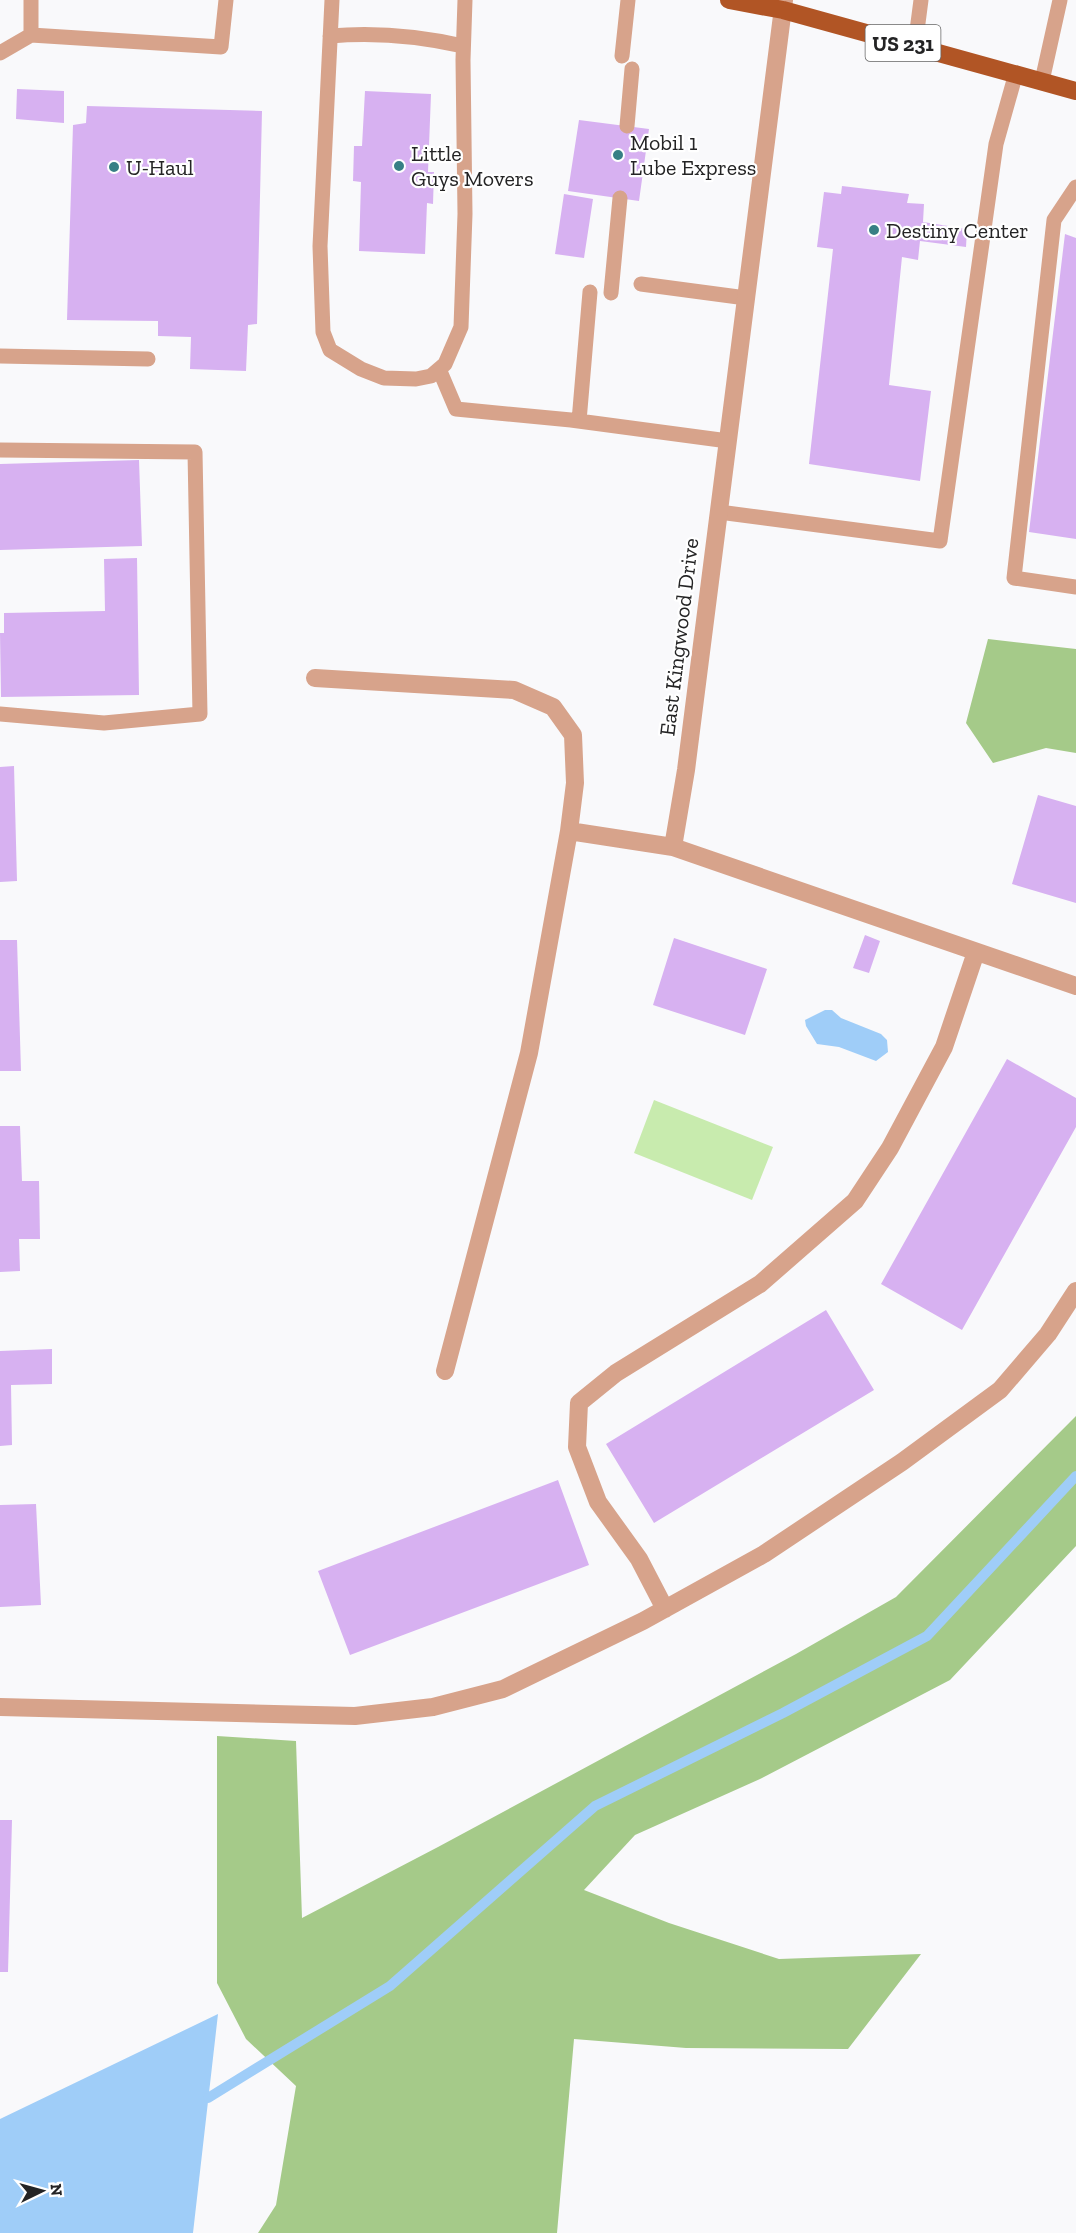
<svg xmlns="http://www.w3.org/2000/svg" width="1076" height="2233" viewBox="0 0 1076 2233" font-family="'Zilla Slab',serif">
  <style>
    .green { fill: #c8ebae }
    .forest { fill: #a5ca89 }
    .water { fill: #9fcdf8 }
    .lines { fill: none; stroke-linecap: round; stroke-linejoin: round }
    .stream { stroke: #9fcdf8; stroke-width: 10 }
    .building { fill: #d7b1f1 }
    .service { stroke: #d7a38b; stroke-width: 15 }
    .minor { stroke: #d7a38b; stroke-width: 18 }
    .primary { stroke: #b15525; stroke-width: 18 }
    .poi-dot { fill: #377f85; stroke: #fff; stroke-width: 2 }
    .labels { text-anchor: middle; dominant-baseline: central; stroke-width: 4.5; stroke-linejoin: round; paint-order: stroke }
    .shield { fill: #fff; stroke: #666; stroke-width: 1.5 }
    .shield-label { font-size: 21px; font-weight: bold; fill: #242425 }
    .poi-label { font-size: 22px; fill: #242425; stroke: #fff; text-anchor: start }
    .street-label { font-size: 22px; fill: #242425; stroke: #fff }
  </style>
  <rect width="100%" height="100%" fill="#f9f9fb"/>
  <path class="green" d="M654,1100L773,1147L752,1200L634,1153Z"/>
  <path class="forest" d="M988,639L1076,649V753L1046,748L993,763L966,723Z
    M1076,1416V1546L950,1680L760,1779L635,1835L584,1890L669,1923L779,1959L921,1954L848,2049L686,2048L574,2039L557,2233H258L276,2205L296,2086L246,2039L217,1983V1736L296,1741L302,1918L438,1847L796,1654L896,1597Z"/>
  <path class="water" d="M825,1010H832L841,1018L881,1034L887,1040L888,1052L876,1061L839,1047L817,1044L806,1026L805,1020Z
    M218,2014L193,2233H0V2119Z"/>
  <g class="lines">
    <path class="stream" d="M208,2098L390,1986L595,1806L783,1713L927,1636L1076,1476"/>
  </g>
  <path class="building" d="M17,89L64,91V123L16,119Z
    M365,91L431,94L428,172H434L433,204L427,203L425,254L359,251L361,182L353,181L354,146H362Z
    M87,106L262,111L257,324L248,325L246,371L190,369L191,337L158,336V321L67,320L73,125L86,123Z
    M579,120L649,129L639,201L568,191Z
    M842,186L909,194L907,203L924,204L923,222L967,229L966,247L920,241L918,260L902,257L889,385L931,391L920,481L809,464L833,249L817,247L824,192L841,194Z
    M564,194L593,199L584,258L555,254Z
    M1065,234L1076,238V539L1029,532Z
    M139,460L142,546L0,550V464Z
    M137,558L139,695L1,697L0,633H4V613L105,611L104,559Z
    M14,766L17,881L0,882V767Z
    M1038,795L1076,806V903L1012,884Z
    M865,935L880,941L869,973L853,968Z
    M674,938L767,969L745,1035L653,1005Z
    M0,940H17L21,1071H0Z
    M1007,1059L1076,1098V1127L962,1330L881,1284Z
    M0,1126H20L22,1181H39L40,1239H19L20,1271L0,1272Z
    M826,1310L874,1390L654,1523L606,1444Z
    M52,1349V1384L11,1385L12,1445L0,1446V1351Z
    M558,1480L589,1565L350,1655L318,1571Z
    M36,1504L41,1605L0,1607V1505Z
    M0,1820H12L8,1972H0Z"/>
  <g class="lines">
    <path class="service" d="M332,0L320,246L323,332L330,350L361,369L384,378L416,379L431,376L445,364L461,327L465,214L463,60L465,0
      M31,35V0
      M330,36C375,32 419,36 463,46
      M915,46L921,0
      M0,53L31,35L221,47L226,0
      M622,56L628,0
      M1042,81L1060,0
      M627,126L632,69
      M1076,187L1054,220L1014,578L1076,587
      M641,284L746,298
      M611,293L620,198
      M0,356L148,359
      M439,369L456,409L571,420L728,441
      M579,421L590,292
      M0,450L195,452L200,714L104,723L0,714
      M719,512L940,541L996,144L1016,73"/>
    <path class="minor" d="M784,0L686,770L673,847L1076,986
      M315,678L514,690L553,707L573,735L575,783L569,831L673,847
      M445,1371L529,1053L569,831
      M665,1609L639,1559L598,1502L577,1447L579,1403L616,1373L760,1284L855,1201L890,1148L944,1047L976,952
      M0,1707L355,1716L433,1707L503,1689L643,1621L764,1554L902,1462L1000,1390L1048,1334L1076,1291"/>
    <path class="primary" d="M729,0L783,10L1076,91"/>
  </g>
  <g class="poi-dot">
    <circle cx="618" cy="155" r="6"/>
    <circle cx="399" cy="166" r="6"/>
    <circle cx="114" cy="167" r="6"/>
    <circle cx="874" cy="230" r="6"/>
  </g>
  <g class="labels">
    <rect class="shield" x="865.5" y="25" width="75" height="36" rx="4.5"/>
    <g class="shield-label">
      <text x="903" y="43">US 231</text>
    </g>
    <g class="poi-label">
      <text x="630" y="142">Mobil 1<tspan x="630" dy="25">Lube Express</tspan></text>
      <text x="411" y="153">Little<tspan x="411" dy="25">Guys Movers</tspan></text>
      <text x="126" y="167">U-Haul</text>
      <text x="886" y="230">Destiny Center</text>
    </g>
    <g class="street-label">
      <text transform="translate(679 637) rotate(-83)">East Kingwood Drive</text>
    </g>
  </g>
  <g transform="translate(42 2191) rotate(85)" stroke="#ffffff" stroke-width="4.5" paint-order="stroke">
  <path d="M0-4.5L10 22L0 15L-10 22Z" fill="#242425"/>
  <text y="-9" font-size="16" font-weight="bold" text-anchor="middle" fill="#242425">N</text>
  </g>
</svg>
